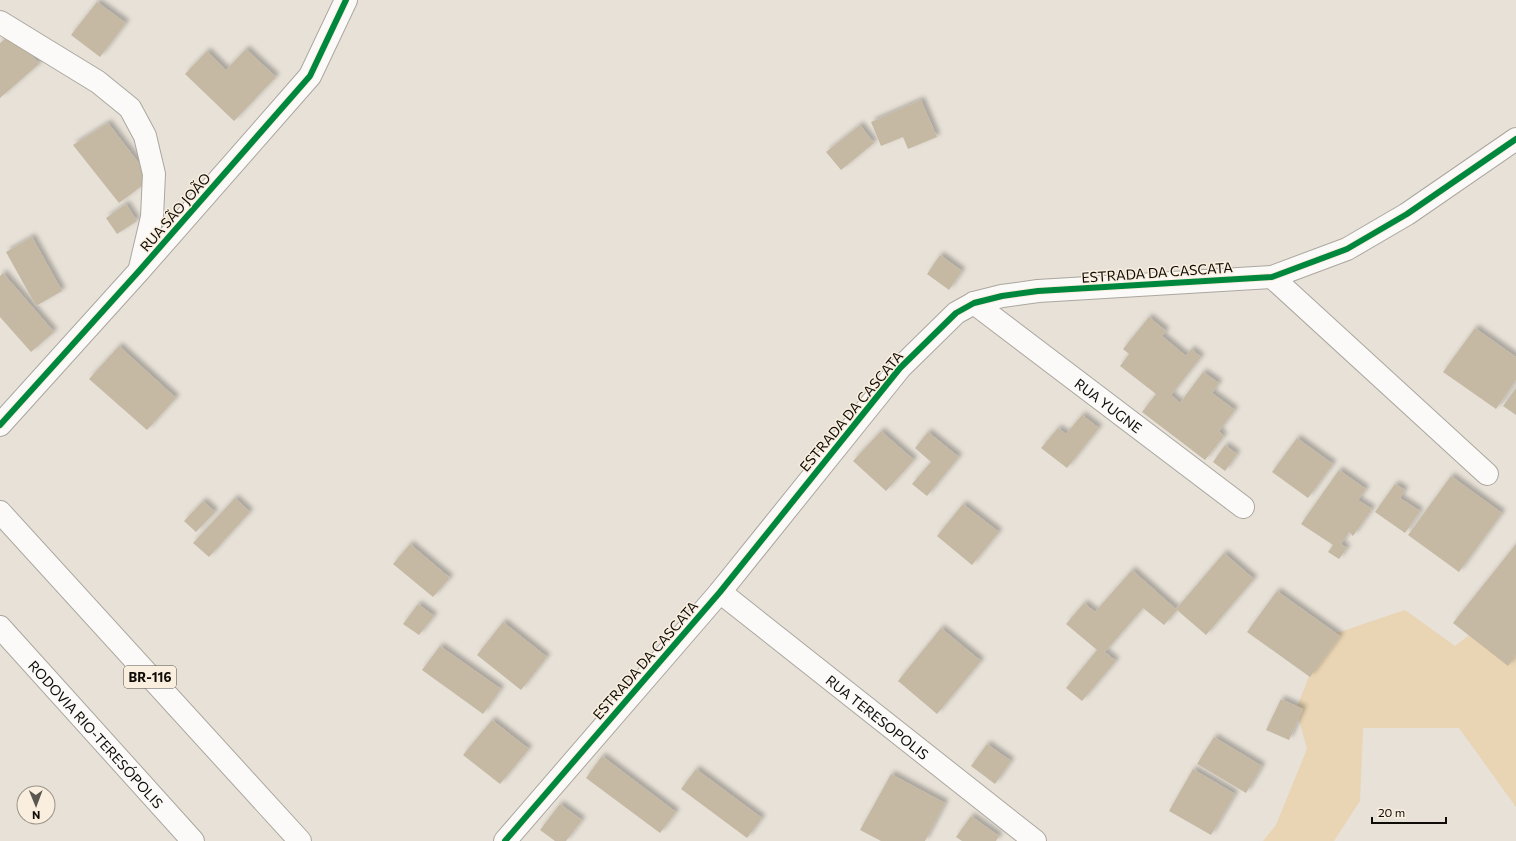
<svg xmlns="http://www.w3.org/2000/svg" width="1516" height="841" viewBox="0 0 1516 841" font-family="Commissioner,sans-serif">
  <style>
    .green { fill: #e9d4b3 }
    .building { fill: #c5b9a4; filter: url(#shadow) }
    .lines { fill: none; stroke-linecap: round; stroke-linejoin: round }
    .minor-casing { stroke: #aba79f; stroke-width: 24 }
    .motorway-casing { stroke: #aba79f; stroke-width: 24 }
    .minor { stroke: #fbfaf9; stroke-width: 22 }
    .motorway { stroke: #fbfaf9; stroke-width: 22 }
    .cycleway-casing { stroke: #faefde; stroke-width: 8 }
    .cycleway { stroke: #00873e; stroke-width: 6 }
    .labels { text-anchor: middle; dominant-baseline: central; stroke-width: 3; stroke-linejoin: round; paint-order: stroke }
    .shield { fill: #faefde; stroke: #564f47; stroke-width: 1 }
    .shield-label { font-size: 13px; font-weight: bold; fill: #0f0b06 }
    .street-label { font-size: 14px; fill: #0f0b06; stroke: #faefde }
  </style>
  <defs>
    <filter id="shadow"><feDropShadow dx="3.5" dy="-3.5" stdDeviation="2" flood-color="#0004"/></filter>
  </defs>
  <rect width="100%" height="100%" fill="#e7e1d7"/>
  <path class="green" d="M1516,599V807L1459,728H1363L1360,801L1334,841H1263L1276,825L1307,749L1296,709L1325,637L1405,610L1455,646Z"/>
  <path class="building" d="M97,2L126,23L100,57L71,35Z
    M12,33L39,64L0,98V43Z
    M246,49L276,77L234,121L185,74L207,51L226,70Z
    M921,100L937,137L908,149L903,137L881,146L871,122Z
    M108,123L151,179L119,203L73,145Z
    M860,125L874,143L841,170L826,152Z
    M126,204L137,221L117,234L106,218Z
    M32,237L62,291L36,306L6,252Z
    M940,255L962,271L949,290L927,274Z
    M3,273L54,332L31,352L0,317V276Z
    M1149,317L1166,331L1162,336L1186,356L1191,349L1201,357L1171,395L1180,403L1203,372L1219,383L1212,393L1235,410L1219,431L1224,436L1205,460L1142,412L1156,394L1120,366L1129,354L1123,349Z
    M1475,328L1516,357V380L1496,409L1443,372Z
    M119,346L176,398L147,430L89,379Z
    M1516,388V415L1503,406Z
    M1082,415L1099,428L1067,468L1041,448L1058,428L1066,434Z
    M881,431L914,460L886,491L853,461Z
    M928,432L959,457L927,496L912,484L931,462L915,448Z
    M1297,438L1333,464L1308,498L1272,472Z
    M1225,445L1237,454L1225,471L1213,462Z
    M1339,470L1366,489L1358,500L1372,509L1353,536L1349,532L1341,544L1347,548L1339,559L1328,552L1333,545L1301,524Z
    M1451,476L1502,513L1459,572L1408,535Z
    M1395,484L1405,490L1400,498L1420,511L1405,533L1375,512Z
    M235,498L250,512L209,557L193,543Z
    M203,501L215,512L196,532L184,521Z
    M963,504L999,532L972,565L937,536Z
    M410,544L450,578L433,597L393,564Z
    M1516,544V655L1508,666L1453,623Z
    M1224,553L1254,579L1206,635L1177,610L1164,625L1143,608L1105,652L1116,661L1082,701L1066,688L1097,650L1066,624L1084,603L1095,612L1132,570L1176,609Z
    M1277,591L1340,636L1310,677L1247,632Z
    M418,604L434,616L419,635L403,624Z
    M503,622L547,657L521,690L477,655Z
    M941,628L981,661L937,714L898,681Z
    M440,646L501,689L483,714L422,670Z
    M1281,699L1303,709L1289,740L1266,730Z
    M492,720L529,749L500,784L463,755Z
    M1214,737L1262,766L1246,793L1197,764Z
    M987,744L1011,761L995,784L971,766Z
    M602,756L676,812L660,833L586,778Z
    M696,769L762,818L747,838L681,789Z
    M1193,769L1235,794L1211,835L1169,811Z
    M891,774L945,803L925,841H881L860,830Z
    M560,804L582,820L566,841H555L540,830Z
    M971,816L999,836L996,841H962L956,837Z"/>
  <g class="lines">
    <g class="minor-casing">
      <g id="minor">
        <path d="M0,22L98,82L130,108L145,136L154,174L152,217L140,268"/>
        <path d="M1272,277L1487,474"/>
        <path id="s1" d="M974,303L1243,507"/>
        <path d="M0,425L139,271L310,76L346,0"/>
        <path id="s2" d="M720,592L1035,841"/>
        <path d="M505,841L720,592L900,368L956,313L974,303L1002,296L1038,291L1272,277L1347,249L1407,214L1516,139"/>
      </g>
    </g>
    <g class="motorway-casing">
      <g id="motorway">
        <path d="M0,512L300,841"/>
        <path id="s3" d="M0,627L193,841"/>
      </g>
    </g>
    <use href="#minor" class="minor"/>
    <use href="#motorway" class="motorway"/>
    <g class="cycleway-casing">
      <path id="cycleway" d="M0,425L139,271L310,76L346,0
        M505,841L720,592L900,368L956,313L974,303L1002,296L1038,291L1272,277L1347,249L1407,214L1516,139"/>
    </g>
    <use href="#cycleway" class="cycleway"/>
  </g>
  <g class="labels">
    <rect class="shield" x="124" y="666" width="52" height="22" rx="3"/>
    <g class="shield-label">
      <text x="150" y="677">BR-116</text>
    </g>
    <g class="street-label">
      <text transform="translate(175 212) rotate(-49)">RUA SÃO JOÃO</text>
      <text transform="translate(1157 272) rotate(-4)">ESTRADA DA CASCATA</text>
      <text stroke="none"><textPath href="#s1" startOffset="169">RUA YUGNE</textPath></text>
      <text transform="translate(851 411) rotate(-50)">ESTRADA DA CASCATA</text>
      <text transform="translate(645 660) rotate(-49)">ESTRADA DA CASCATA</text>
      <text stroke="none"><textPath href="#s2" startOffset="201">RUA TERESOPOLIS</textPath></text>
      <text stroke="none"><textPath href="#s3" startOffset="144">RODOVIA RIO-TERESÓPOLIS</textPath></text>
    </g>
  </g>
  <g transform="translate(36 805) rotate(179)"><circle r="19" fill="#faefde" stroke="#9c9488"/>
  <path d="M0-3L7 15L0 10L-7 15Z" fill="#5b564f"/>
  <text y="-6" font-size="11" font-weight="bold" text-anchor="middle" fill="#0f0b06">N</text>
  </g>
  <path d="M1372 817v6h74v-6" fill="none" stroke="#0f0b06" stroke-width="2"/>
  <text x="1378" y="817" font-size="12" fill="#0f0b06" stroke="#faefde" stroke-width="3" paint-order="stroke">20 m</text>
</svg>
